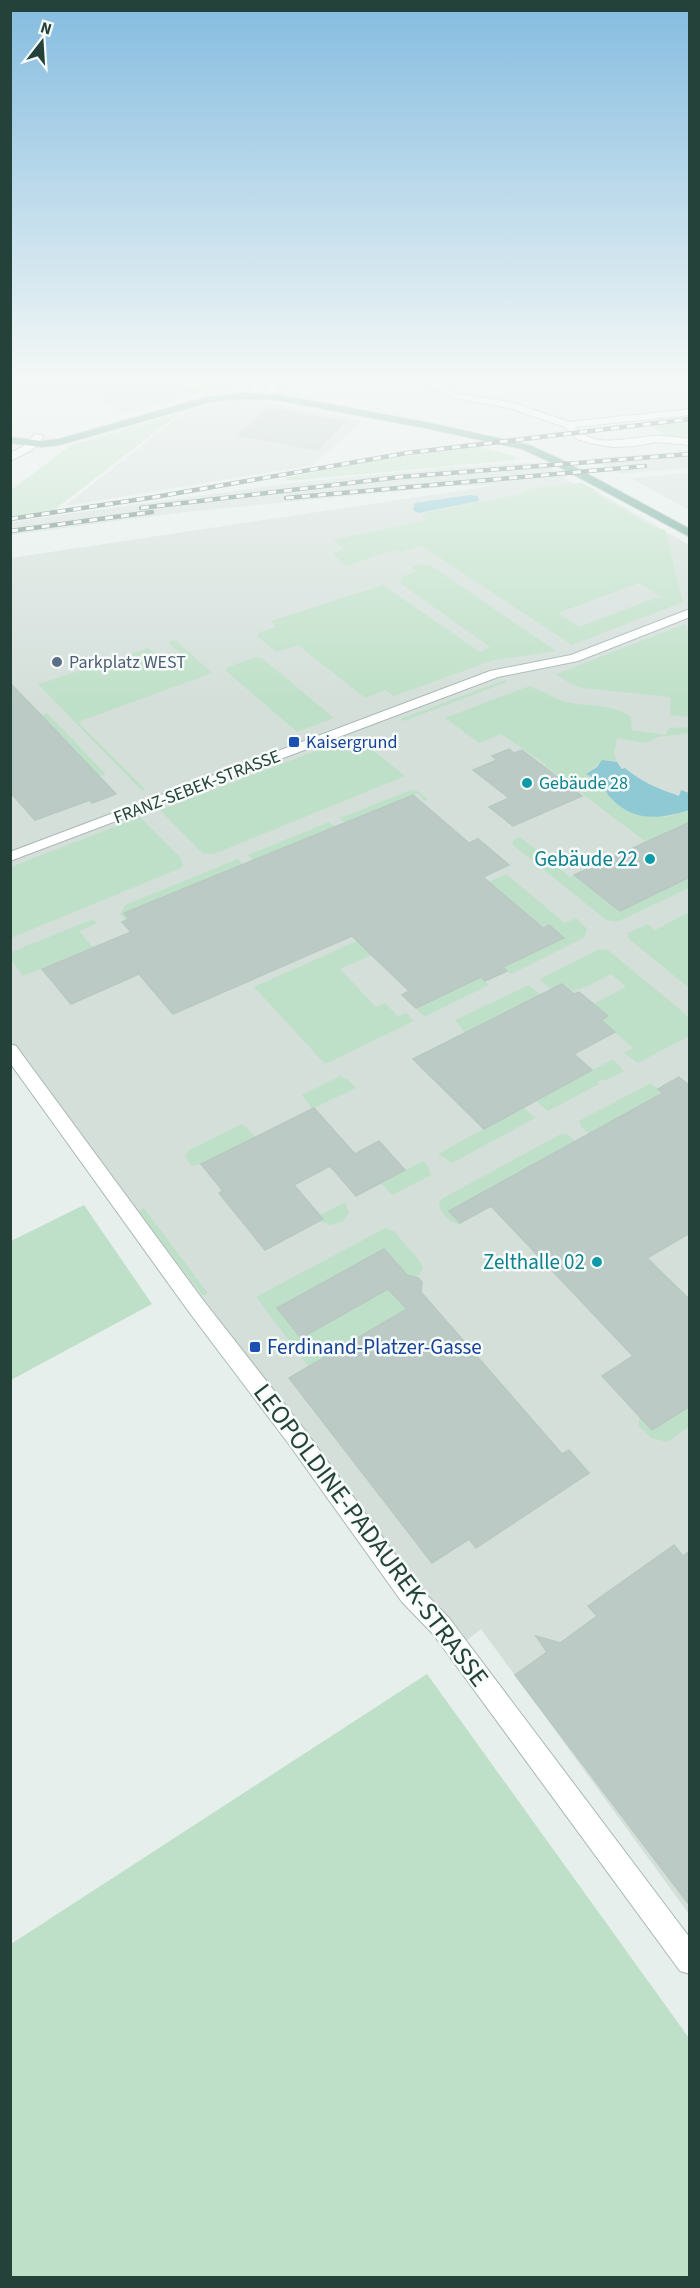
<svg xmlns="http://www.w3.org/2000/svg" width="700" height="2288" viewBox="0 0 700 2288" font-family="'Source Sans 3',sans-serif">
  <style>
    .built { fill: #d4dfda }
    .green { fill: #bfe0c8; fill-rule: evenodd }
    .water { fill: #8ec9d4 }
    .building { fill: #bbcac4; stroke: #b8c9c2; stroke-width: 1.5 }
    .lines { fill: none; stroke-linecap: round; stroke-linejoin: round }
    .minor-casing { stroke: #a8b8b2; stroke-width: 2 }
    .secondary-casing { stroke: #a4bbb3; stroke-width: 2 }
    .primary-casing { stroke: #c2cac8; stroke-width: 2 }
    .minor { fill: #fff; fill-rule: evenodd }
    .secondary { fill: #fff; fill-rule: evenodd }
    .primary { fill: #6aa596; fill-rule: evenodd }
    .rail-casing { stroke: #5f7d75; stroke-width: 4.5 }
    .rail { stroke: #f7fbf9; stroke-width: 3; stroke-dasharray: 8; stroke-linecap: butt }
    .service-dot { fill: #5c6f8a; stroke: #f7fbf9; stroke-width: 2 }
    .transit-dot { fill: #1a4fb4; stroke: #f7fbf9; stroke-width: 2 }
    .culture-dot { fill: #0f9aa8; stroke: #f7fbf9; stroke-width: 2 }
    .labels { text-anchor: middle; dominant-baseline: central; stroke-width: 5; stroke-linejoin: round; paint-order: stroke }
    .far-service-label { font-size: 18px; fill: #4e5e75; stroke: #f7fbf9; text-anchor: start }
    .far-transit-label { font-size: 18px; fill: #164399; stroke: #f7fbf9; text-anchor: start }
    .far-culture-label { font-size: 18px; fill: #0d838f; stroke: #f7fbf9; text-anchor: start }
    .far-street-label { font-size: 18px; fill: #24423a; stroke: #f7fbf9 }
    .culture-label { font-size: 21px; fill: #0d838f; stroke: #f7fbf9; text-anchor: end }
    .transit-label { font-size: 21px; fill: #164399; stroke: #f7fbf9; text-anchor: start }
    .near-street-label { font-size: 26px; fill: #24423a; stroke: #f7fbf9 }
  </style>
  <rect width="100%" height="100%" fill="#e6efeb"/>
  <path class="built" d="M11,382H140L195,394L125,414L96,396L83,393L73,399L11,386Z
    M230,400L264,401L362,421L313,465L65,506L186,411Z
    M689,452V468L620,474L591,458Z
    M539,462L574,484L582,483L689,545V1914L481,1629L457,1648L11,1050V558L498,485L454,486L185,512L11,535V522L291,483L442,468Z
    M689,473V510L631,478Z"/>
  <path class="green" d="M140,382H241L195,394Z
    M180,413L54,510L11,517V490L71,445Z
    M689,421V437C673,438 664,437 652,426Z
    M476,446L514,456L516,460L289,481L285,478L367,462Z
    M582,483L595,490L592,492L655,528L665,530L683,602L572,645L422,546L401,552L396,549L347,566L332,554L344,549L333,540L427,520L423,514L434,511L521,494L526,489ZM639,583L663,598H655L579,627L558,613Z
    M420,564L430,565L556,651L494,660L394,696L385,690L365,698L298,645L276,652L257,636L260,632L276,627L271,621L383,585L480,652L490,647L400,583L402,577L416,571L411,568Z
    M685,624L689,633V717L670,715L671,697L583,688L571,684L556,674Z
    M175,640L212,673L78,722L145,789L142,791L38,684L148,648L161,659L179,653L168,642Z
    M256,657L262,658L334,718L297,732L226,671L228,667Z
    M505,680L507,682L404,721L400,719Z
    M530,686C542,690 553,698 565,702C587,707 612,703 631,717L632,730L666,735L669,728L689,727V733L658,737L645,743L617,738L614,754L617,762L604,760L587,773L601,781L609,796L666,817L689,810V888L617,922L606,920L513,845V840L520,837L570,877L646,842L545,766V764L501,734L479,743L445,718Z
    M47,713L106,774L100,776L41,715Z
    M355,736L405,776L214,854L202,853L160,810Z
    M416,790L428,799L424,801L418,793L345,823L340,818L408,791Z
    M140,817L181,858L183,865L181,868L11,938V867Z
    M329,822L335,827L253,860L248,855Z
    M238,859L243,865L125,913L129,919L126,920L120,914L125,905Z
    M506,874L565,923L576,918L587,929L585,937L511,974L503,967L563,937L549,925L372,955L340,969L376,1007L385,1003L398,1016L406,1013L414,1021L325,1064L254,987Z
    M689,912V988L628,938V933L648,924L655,930Z
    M91,920L96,921L95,924L79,931L93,947L23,976L11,959V954L14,951Z
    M600,949L608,950L689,1017V1036L638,1063L624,1053L633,1048L601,1020L607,1016L593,1004L626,987L611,974C587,986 561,1005 540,979Z
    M480,977L489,985L424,1017L416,1008Z
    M529,985L541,995L465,1033L455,1020Z
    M613,1059L624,1071L605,1081L603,1079L597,1082L599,1084L548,1111L536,1101Z
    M340,1076L347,1079L356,1088L312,1109L302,1095Z
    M651,1083L663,1093L595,1140L581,1126L579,1121Z
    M523,1107L535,1118L452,1163L438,1154Z
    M242,1124L256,1137L202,1164L192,1166L185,1156L189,1150Z
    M561,1134L568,1135L575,1141L449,1211L460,1223L459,1224C450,1224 439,1212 439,1203L443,1198Z
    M423,1161L428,1166L431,1175L392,1195L381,1183Z
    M345,1202L349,1213L342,1222L330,1225L319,1221L323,1219L320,1215Z
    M84,1205L152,1304L11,1380V1241Z
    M144,1208L195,1276L194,1278H196L208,1293L203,1296L139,1212Z
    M385,1228L394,1231L421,1263L423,1267L420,1274L410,1279L384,1249L278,1308L301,1338L393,1286L409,1309L308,1366L256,1297Z
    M689,1406V1427L667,1442L651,1438L639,1426V1416L653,1430Z
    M427,1674L689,2038V2277H11V1944Z"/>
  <path class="water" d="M470,495L478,496L479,501L418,513L413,510L415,503Z
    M602,760L617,762L622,769L625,768C641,782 659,789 679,796L681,790L689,793V810C661,819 632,823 609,796C606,793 606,787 603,783C599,779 591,777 586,774L597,767Z"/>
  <path class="building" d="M268,408L345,422L317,450L238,435Z
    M10,683L41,715L116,794L92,803L90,800L35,820L10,792Z
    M509,749L514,753L522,750L582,796L513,826L489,807L509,798L473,770L497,760L492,756Z
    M413,795L469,843L478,839L509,865L483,877L543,928L549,925L564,938L503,967L507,971L485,981L481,977L416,1008L402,995L409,991L352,936L173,1014L139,974L71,1004L42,969L131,932L122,922L129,919L124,913Z
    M690,822V877L620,911L574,875Z
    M562,984L574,994L579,992L608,1016L601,1020L615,1032L574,1054L592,1070L484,1129L413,1059Z
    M679,1077L690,1086V1233L647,1258L690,1300V1406L652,1430L602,1376L633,1356L491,1206L460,1223L449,1211L663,1093L658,1089Z
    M314,1108L355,1154L379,1141L405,1170L356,1196L330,1166L294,1185L323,1219L265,1250L219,1193L223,1191L201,1164Z
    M384,1249L407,1275L418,1278L422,1282L421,1292L562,1454L569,1450L589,1473L476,1548L469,1539L432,1563L289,1378L407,1309L388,1289L301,1338L277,1308Z
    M674,1545L683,1556L690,1551V1906L515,1675L547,1652L536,1636L560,1643L597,1616L588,1606Z"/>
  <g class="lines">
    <g class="minor-casing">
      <path id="minor" d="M422,382H435L460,394L514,403L569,422L690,409V415L575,427C592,449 629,438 652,436C664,435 677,438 690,439V445L656,442L635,446L613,447L590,443L577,439L565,427L509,408L455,398Z
        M35,434L44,436L32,450L10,461V453L24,446Z
        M690,609V617L578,661L498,677L10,861V852L490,671L571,655Z
        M10,1044L16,1046L203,1300L304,1429L418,1586L449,1618L690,1938V1974L680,1971L433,1634L402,1602L288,1443L189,1312L10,1063Z"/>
    </g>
    <g class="secondary-casing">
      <path id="secondary" d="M257,382H268L259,389L255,397H249L250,388Z
        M274,382H284L270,398H264L262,396Z"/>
    </g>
    <g class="primary-casing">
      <path id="primary" d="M242,393L275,394L425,422L529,445L558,458L690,529V537L550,462L522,449L425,428L275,400L242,399L211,402L60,445L41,447L10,443V437L41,441L59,439L207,397Z"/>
    </g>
    <use href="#minor" class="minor"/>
    <use href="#secondary" class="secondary"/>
    <use href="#primary" class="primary"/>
    <g class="rail-casing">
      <path id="rail" d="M286,498L645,466
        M141,508L400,477L690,454
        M10,519L155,497L407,453L690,419
        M10,531L152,512"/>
    </g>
    <use href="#rail" class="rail"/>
  </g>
  <linearGradient id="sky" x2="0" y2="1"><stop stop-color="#84bce0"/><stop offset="0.54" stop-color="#f4f8f6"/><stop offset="1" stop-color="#f4f8f6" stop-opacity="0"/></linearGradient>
  <rect width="700" height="702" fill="url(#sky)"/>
  <circle class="service-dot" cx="57" cy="662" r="6"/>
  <g class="transit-dot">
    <rect x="288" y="736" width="12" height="12" rx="3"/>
    <rect x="249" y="1341" width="12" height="12" rx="3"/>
  </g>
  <g class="culture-dot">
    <circle cx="527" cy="783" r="6"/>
    <circle cx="650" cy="859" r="6"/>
    <circle cx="597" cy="1262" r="6"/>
  </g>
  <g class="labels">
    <g class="far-service-label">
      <text x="69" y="662">Parkplatz WEST</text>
    </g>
    <g class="far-transit-label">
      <text x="306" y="742">Kaisergrund</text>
    </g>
    <g class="far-culture-label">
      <text x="539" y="783">Gebäude 28</text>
    </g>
    <g class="far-street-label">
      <text transform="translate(197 787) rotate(-21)">FRANZ-SEBEK-STRASSE</text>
    </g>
    <g class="culture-label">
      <text x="638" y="859">Gebäude 22</text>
      <text x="585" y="1262">Zelthalle 02</text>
    </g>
    <g class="transit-label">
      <text x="267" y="1347">Ferdinand-Platzer-Gasse</text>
    </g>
    <g class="near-street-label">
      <text transform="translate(371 1535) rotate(53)">LEOPOLDINE-PADAUREK-STRASSE</text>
    </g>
  </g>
  <rect width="700" height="2288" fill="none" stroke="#24423a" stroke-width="24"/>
  <g transform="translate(42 42) rotate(17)" stroke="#f7fbf9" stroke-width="4.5" paint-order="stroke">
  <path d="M0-4.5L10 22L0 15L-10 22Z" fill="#24423a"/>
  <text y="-9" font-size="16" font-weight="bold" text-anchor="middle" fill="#24423a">N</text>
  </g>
</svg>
